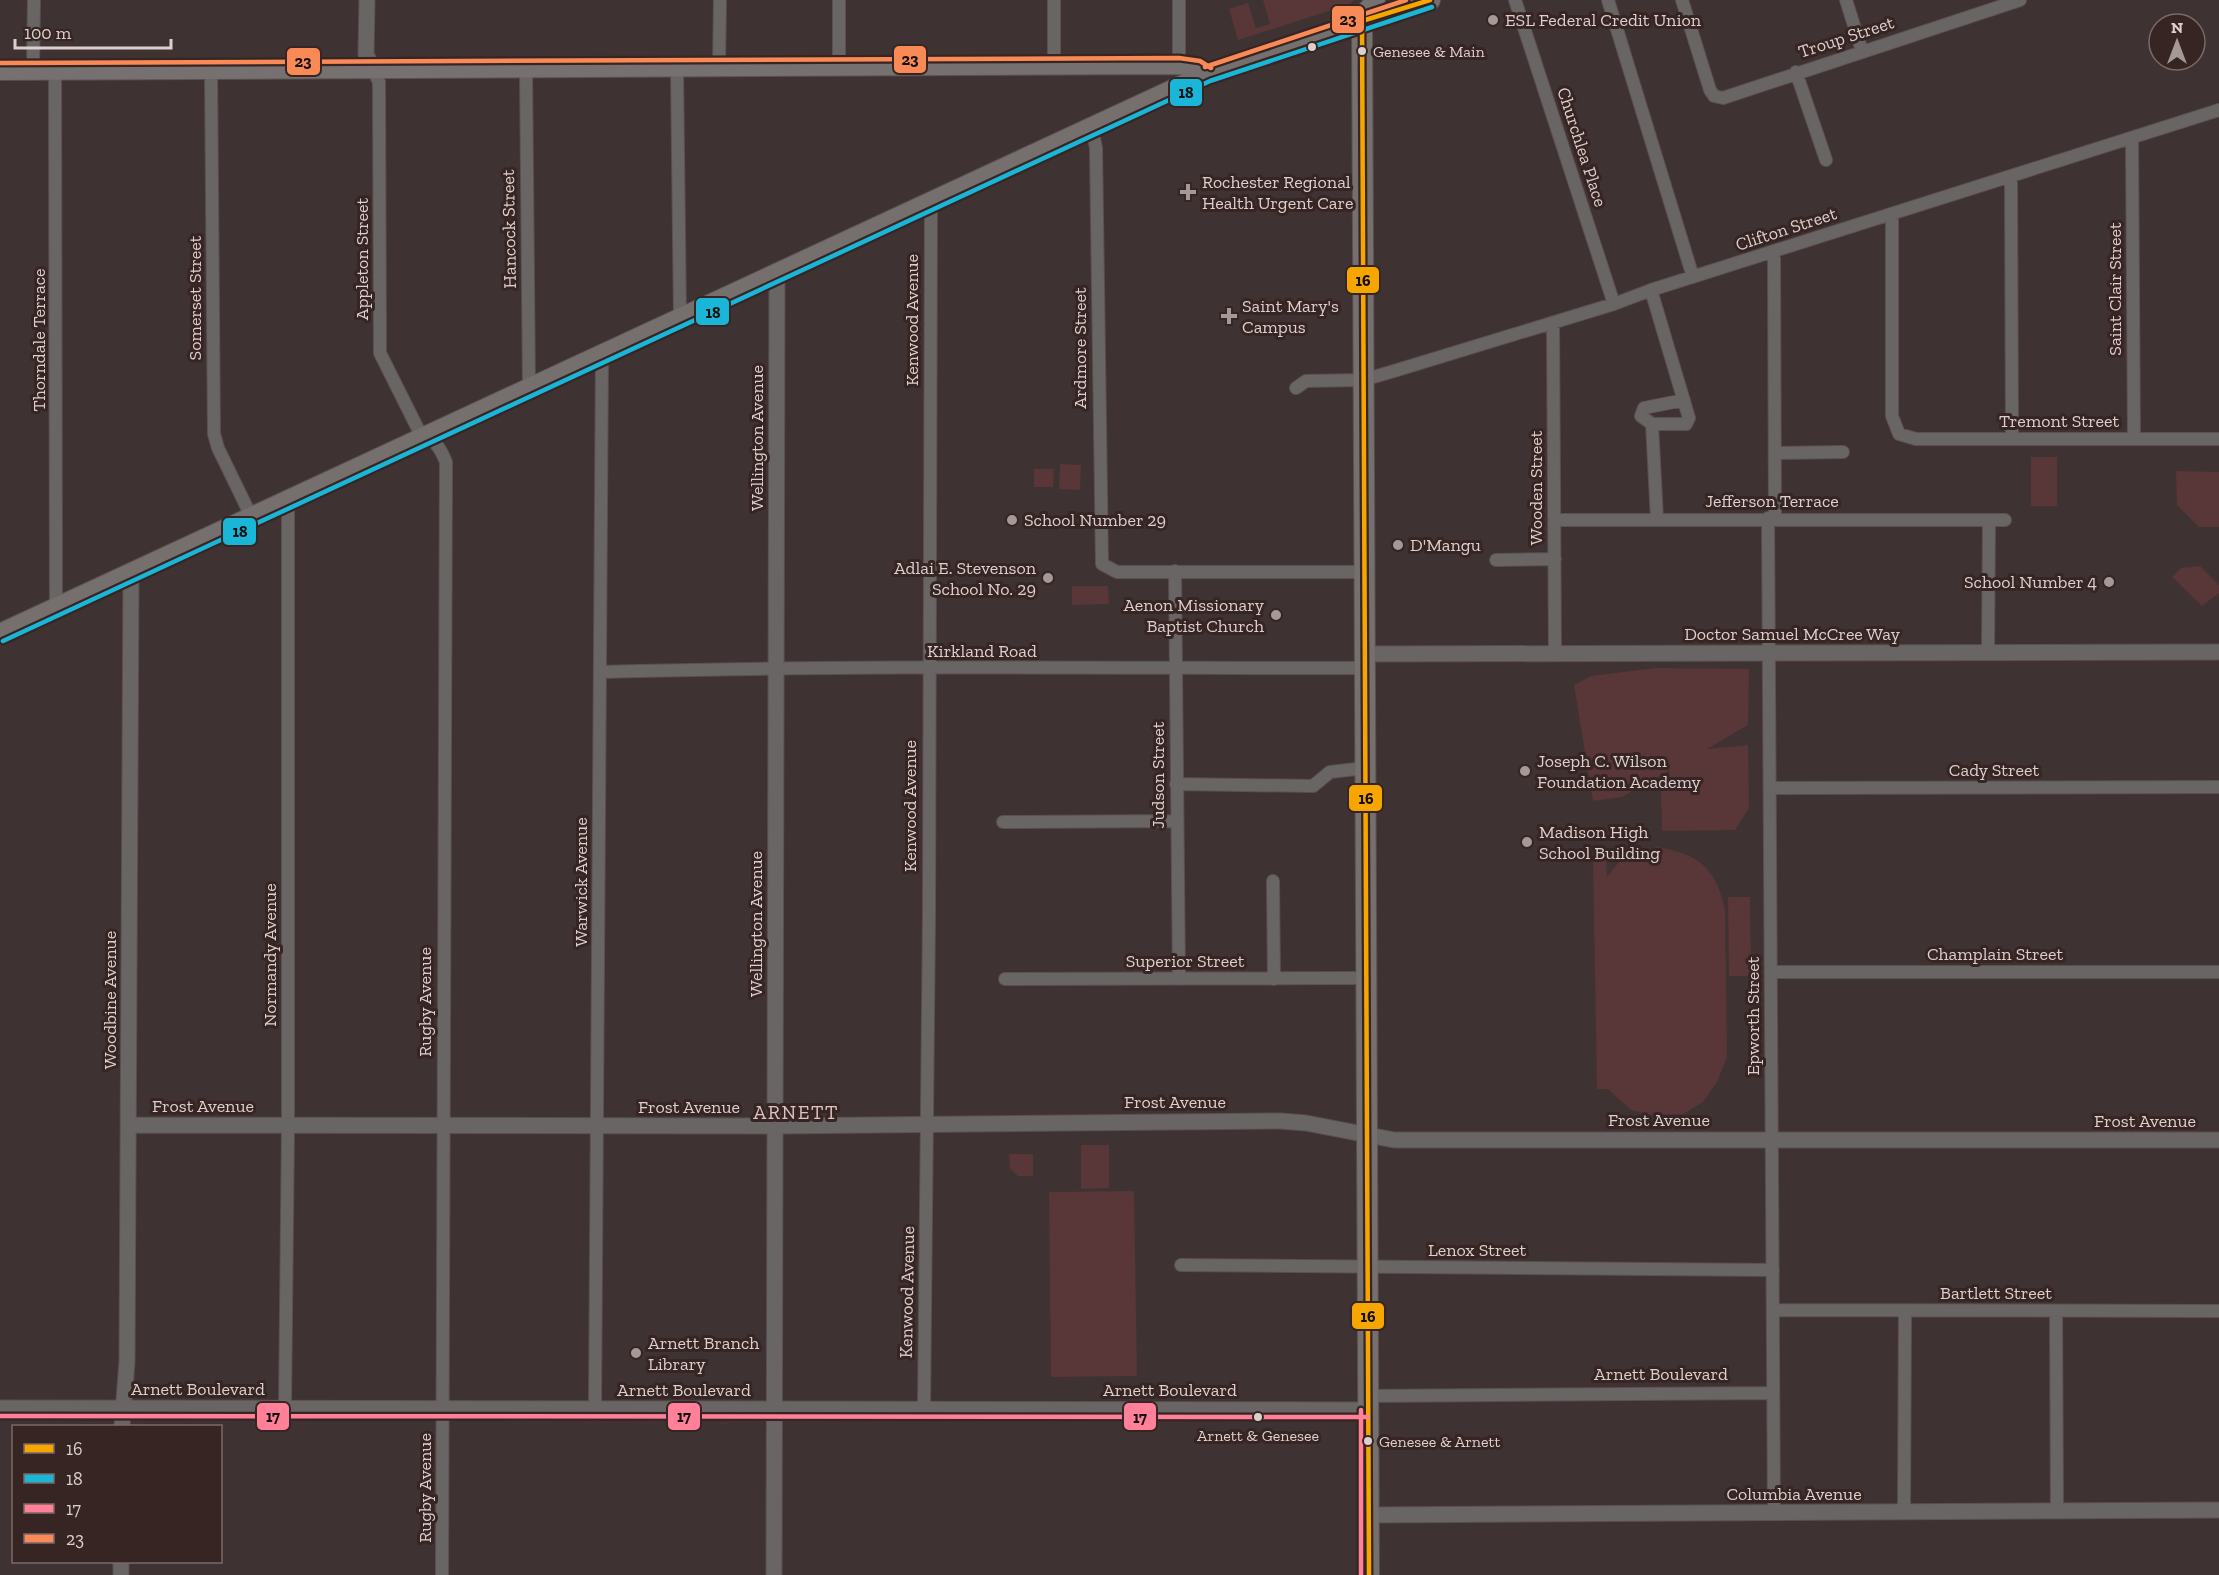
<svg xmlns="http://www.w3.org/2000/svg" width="2219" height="1575" viewBox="0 0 2219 1575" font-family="'Zilla Slab',serif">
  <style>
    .green { fill: #593637 }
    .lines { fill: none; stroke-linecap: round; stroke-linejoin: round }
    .minor-casing { stroke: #5a504f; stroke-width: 14 }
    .tertiary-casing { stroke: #5a504f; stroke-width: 17 }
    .secondary-casing { stroke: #5a504f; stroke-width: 20 }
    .primary-casing { stroke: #5a504f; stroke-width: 22 }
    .minor { stroke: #6a6565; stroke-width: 12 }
    .tertiary { stroke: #6a6565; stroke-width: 15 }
    .secondary { stroke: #767070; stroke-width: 18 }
    .primary { stroke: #756f6e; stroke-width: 20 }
    .bus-1-casing { stroke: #372524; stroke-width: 9 }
    .bus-2-casing { stroke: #372524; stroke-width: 9 }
    .bus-3-casing { stroke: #372524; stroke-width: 9 }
    .bus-4-casing { stroke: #372524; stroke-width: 9 }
    .bus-1 { stroke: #f7a600; stroke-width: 4.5 }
    .bus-2 { stroke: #1ab6d8; stroke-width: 4.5 }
    .bus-3 { stroke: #ff8098; stroke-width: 4.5 }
    .bus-4 { stroke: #f98a56; stroke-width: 4.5 }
    .poi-dot { fill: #a59998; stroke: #372524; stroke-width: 2 }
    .bus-dot { fill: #dcd0cf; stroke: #372524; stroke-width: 2 }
    .labels { text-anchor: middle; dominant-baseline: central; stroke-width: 6; stroke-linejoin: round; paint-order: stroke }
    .bus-label { font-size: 16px; fill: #dcd0cf; stroke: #372524; text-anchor: start }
    .poi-label { font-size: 18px; fill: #dcd0cf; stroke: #372524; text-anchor: start }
    .street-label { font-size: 18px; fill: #dcd0cf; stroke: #372524 }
    .neighbourhood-label { font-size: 20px; letter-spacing: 1.5px; fill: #ddc4c3; stroke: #372524 }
    .line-badge { stroke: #372524; stroke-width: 2 }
    .pale-badge-label { font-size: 16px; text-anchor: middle; font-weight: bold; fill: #111 }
  </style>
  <rect width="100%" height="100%" fill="#3e3332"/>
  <path class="green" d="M1263,0H1355L1351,2V4L1238,40L1229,9L1248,3L1256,28L1270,24Z
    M2031,457H2057V506H2031Z
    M1060,464L1081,465L1080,490L1059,489Z
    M1034,469H1054L1053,487H1034Z
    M2176,471L2219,472V527H2199L2177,505Z
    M2200,566L2219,585V593L2202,606L2172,577L2181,568Z
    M1072,586H1108L1109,604L1072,605Z
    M1656,668L1749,669L1748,725L1707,749L1748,745L1749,808L1735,830L1662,831L1661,792L1670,770L1622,797L1593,801L1574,685L1591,676Z
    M1658,847C1699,855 1715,866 1725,909L1727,1057L1717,1082L1703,1102L1683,1114L1652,1115L1631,1110L1608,1089H1597L1593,857L1606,856L1607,877L1622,858Z
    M1728,897H1750L1751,976H1729Z
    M1081,1145H1109V1188L1081,1189Z
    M1009,1154H1033V1176H1018L1010,1168Z
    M1134,1191L1137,1376L1051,1377L1049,1192Z"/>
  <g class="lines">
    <g class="minor-casing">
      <path id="minor" d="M839,0V67
        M1515,0L1614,304
        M1608,0L1693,277
        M1682,0L1710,90L1714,96L1723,98L2020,0
        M1846,0L1862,51
        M1179,65V0
        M1054,66V0
        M719,67L720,0
        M526,69L529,389
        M677,69L680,319
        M33,70L34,0
        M55,70L56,609
        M211,70L214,434L218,448L252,518
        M373,70L379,82L380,353L419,431C433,438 440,447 446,462L442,1575
        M1796,72L1826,160
        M1092,128L1096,148L1102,564L1117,572H1364
        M2132,140L2134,439
        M2011,177L2012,439
        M1892,214V416L1899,434L1916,439H2219
        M1774,253L1775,518
        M1651,290L1689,418L1686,424H1652L1657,519
        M1553,323L1555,654
        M1296,388L1306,381L1363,380L1394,371L1614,304L1651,290L2219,110
        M1652,424L1641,416L1644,408L1684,400
        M1775,453L1843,452
        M1768,518L1774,1513
        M1555,520H2005
        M1496,560L1555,559
        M1175,571L1179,979
        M1988,653L1989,520
        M600,672C854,665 1110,668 1365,668
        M1176,784L1313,786L1330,772L1365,768
        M1770,788L2219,787
        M1003,822L1176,821
        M1273,881L1274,979
        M1771,972H2219
        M1005,979L1366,978
        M1181,1265L1773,1270
        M1773,1310L2219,1311
        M2056,1311L2057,1512
        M1368,1396L1773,1393
        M285,1408L288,1125V501
        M595,1409L602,355
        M924,1409L929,916L931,202
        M1904,1513L1905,1311"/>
    </g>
    <g class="tertiary-casing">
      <path id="tertiary" d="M367,0L366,54L373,70
        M1365,654L2219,652
        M129,1125L776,1126L1281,1121L1306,1123L1394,1140H2219
        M0,1408L1368,1410
        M122,1426L127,1362L131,574
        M1369,1515L2219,1510
        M121,1562V1575
        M774,1575L777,273"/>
    </g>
    <g class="secondary-casing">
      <path id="secondary" d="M1362,21L1363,14L1376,0
        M0,71L1179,65L1198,68L1207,74"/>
    </g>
    <g class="primary-casing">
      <path id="primary" d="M1362,21L1369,1575
        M0,634L1207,74L1430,0"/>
    </g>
    <use href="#minor" class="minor"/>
    <use href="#tertiary" class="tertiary"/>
    <use href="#secondary" class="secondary"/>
    <use href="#primary" class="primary"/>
    <g class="bus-1-casing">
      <path id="bus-1" d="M1362,21L1369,1575
        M1362,21L1430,0"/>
    </g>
    <g class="bus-2-casing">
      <path id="bus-2" d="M3,641L1210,81L1432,7"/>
    </g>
    <g class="bus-3-casing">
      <path id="bus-3" d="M1361,1410V1575
        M0,1416L1368,1417"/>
    </g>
    <g class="bus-4-casing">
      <path id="bus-4" d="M0,63L1179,58L1200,61L1211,68
        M1205,67L1406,0"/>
    </g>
    <use href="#bus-1" class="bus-1"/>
    <use href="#bus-2" class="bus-2"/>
    <use href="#bus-3" class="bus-3"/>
    <use href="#bus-4" class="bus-4"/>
  </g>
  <g class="poi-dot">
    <circle cx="1493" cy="20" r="6"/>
    <path d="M1185 183h6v6h6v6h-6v6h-6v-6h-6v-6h6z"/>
    <path d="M1226 307h6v6h6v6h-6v6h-6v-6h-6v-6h6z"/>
    <circle cx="1012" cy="520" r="6"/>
    <circle cx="1398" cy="545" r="6"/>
    <circle cx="1048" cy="578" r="6"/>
    <circle cx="2109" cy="582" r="6"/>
    <circle cx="1276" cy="615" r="6"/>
    <circle cx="1525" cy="771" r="6"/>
    <circle cx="1527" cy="842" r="6"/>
    <circle cx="636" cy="1353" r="6"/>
  </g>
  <g class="bus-dot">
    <circle cx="1312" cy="47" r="5"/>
    <circle cx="1362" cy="51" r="5"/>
    <circle cx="1258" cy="1417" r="5"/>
    <circle cx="1368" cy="1441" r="5"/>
  </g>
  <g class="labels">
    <g class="bus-label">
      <text x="1373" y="51">Genesee &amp; Main</text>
      <text x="1258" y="1435" text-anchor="middle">Arnett &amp; Genesee</text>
      <text x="1379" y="1441">Genesee &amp; Arnett</text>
    </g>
    <g class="poi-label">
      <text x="1505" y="20">ESL Federal Credit Union</text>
      <text x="1202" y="182">Rochester Regional<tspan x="1202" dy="21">Health Urgent Care</tspan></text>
      <text x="1242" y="306">Saint Mary's<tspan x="1242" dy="21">Campus</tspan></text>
      <text x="1024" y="520">School Number 29</text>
      <text x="1410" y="545">D'Mangu</text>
      <text x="1036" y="568" text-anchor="end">Adlai E. Stevenson<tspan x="1036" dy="21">School No. 29</tspan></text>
      <text x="2097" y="582" text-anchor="end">School Number 4</text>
      <text x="1264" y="605" text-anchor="end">Aenon Missionary<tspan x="1264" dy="21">Baptist Church</tspan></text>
      <text x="1537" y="761">Joseph C. Wilson<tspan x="1537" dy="21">Foundation Academy</tspan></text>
      <text x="1539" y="832">Madison High<tspan x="1539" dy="21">School Building</tspan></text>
      <text x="648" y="1343">Arnett Branch<tspan x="648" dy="21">Library</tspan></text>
    </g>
    <g class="street-label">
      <text transform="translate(1846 37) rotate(-18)">Troup Street</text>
      <text transform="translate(1582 147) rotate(72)">Churchlea Place</text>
      <text transform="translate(509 229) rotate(-91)">Hancock Street</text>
      <text transform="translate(1786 229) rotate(-18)">Clifton Street</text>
      <text transform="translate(362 259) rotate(-90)">Appleton Street</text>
      <text transform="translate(2115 289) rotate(-90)">Saint Clair Street</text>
      <text transform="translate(195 298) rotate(-90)">Somerset Street</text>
      <text transform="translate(912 320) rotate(-90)">Kenwood Avenue</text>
      <text transform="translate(39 340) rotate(-90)">Thorndale Terrace</text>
      <text transform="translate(1080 348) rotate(-90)">Ardmore Street</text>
      <text x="2059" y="421">Tremont Street</text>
      <text transform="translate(757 438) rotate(-90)">Wellington Avenue</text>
      <text transform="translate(1536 488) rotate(-90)">Wooden Street</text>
      <text x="1772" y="501">Jefferson Terrace</text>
      <text x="1792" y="634">Doctor Samuel McCree Way</text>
      <text x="982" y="651">Kirkland Road</text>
      <text x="1994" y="770">Cady Street</text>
      <text transform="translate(1158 775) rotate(-90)">Judson Street</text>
      <text transform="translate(910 806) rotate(-90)">Kenwood Avenue</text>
      <text transform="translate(581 882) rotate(-90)">Warwick Avenue</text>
      <text transform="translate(756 924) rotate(-90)">Wellington Avenue</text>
      <text x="1995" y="954">Champlain Street</text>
      <text transform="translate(270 955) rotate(-90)">Normandy Avenue</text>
      <text x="1185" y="961">Superior Street</text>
      <text transform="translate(110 1000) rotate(-90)">Woodbine Avenue</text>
      <text transform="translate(425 1002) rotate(-90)">Rugby Avenue</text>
      <text transform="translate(1753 1016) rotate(-90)">Epworth Street</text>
      <text x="1175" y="1102">Frost Avenue</text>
      <text x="203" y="1106">Frost Avenue</text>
      <text x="689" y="1107">Frost Avenue</text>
      <text x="1659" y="1120">Frost Avenue</text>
      <text x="2145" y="1121">Frost Avenue</text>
      <text x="1477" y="1250">Lenox Street</text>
      <text transform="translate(907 1292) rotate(-89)">Kenwood Avenue</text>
      <text x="1996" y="1293">Bartlett Street</text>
      <text x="1661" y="1374">Arnett Boulevard</text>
      <text x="198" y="1389">Arnett Boulevard</text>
      <text x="684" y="1390">Arnett Boulevard</text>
      <text x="1170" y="1390">Arnett Boulevard</text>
      <text transform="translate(425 1488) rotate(-90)">Rugby Avenue</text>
      <text x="1794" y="1494">Columbia Avenue</text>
    </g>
    <g class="neighbourhood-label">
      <text x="796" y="1112">ARNETT</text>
    </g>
  </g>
  <g class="line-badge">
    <rect x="1331" y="5" width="34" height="29" rx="6" fill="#f98a56"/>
    <rect x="893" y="45" width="34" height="29" rx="6" fill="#f98a56"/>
    <rect x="286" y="47" width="35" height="29" rx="6" fill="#f98a56"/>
    <rect x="1169" y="78" width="34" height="29" rx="6" fill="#1ab6d8"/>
    <rect x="1346" y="266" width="34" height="28" rx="6" fill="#f7a600"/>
    <rect x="695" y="297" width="35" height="29" rx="6" fill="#1ab6d8"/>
    <rect x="222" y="517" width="35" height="29" rx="6" fill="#1ab6d8"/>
    <rect x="1348" y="784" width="35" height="28" rx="6" fill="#f7a600"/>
    <rect x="1351" y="1302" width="34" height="28" rx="6" fill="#f7a600"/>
    <rect x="256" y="1402" width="34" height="29" rx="6" fill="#ff8098"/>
    <rect x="667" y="1402" width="34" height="29" rx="6" fill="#ff8098"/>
    <rect x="1123" y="1402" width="34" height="29" rx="6" fill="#ff8098"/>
  </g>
  <g class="pale-badge-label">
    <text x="1348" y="25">23</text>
    <text x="910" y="65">23</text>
    <text x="303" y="67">23</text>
    <text x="1186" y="98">18</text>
    <text x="1363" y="286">16</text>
    <text x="713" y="318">18</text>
    <text x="240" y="537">18</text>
    <text x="1366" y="804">16</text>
    <text x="1368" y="1322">16</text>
    <text x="273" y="1422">17</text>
    <text x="684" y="1422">17</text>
    <text x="1140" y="1423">17</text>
  </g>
  <rect x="12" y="1425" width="210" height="138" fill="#372524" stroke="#796968" stroke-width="1.5"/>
  <rect x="24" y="1444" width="30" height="9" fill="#f7a600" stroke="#796968" stroke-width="1.5"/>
  <text x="66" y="1455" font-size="18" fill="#dcd0cf">16</text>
  <rect x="24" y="1474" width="30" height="9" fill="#1ab6d8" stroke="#796968" stroke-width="1.5"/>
  <text x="66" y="1485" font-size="18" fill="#dcd0cf">18</text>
  <rect x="24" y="1504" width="30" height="9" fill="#ff8098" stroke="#796968" stroke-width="1.5"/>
  <text x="66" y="1515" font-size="18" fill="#dcd0cf">17</text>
  <rect x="24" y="1534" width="30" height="9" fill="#f98a56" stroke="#796968" stroke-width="1.5"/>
  <text x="66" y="1545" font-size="18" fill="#dcd0cf">23</text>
  <g transform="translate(2177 42)"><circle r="28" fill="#372524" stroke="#796968" stroke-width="1.5"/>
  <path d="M0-4.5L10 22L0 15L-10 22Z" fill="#a59998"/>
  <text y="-9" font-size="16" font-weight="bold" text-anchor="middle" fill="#dcd0cf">N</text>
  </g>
  <path d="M15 39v9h156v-9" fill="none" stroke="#dcd0cf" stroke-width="3"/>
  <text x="24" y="39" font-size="18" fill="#dcd0cf" stroke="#372524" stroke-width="4.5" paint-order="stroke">100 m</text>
</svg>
